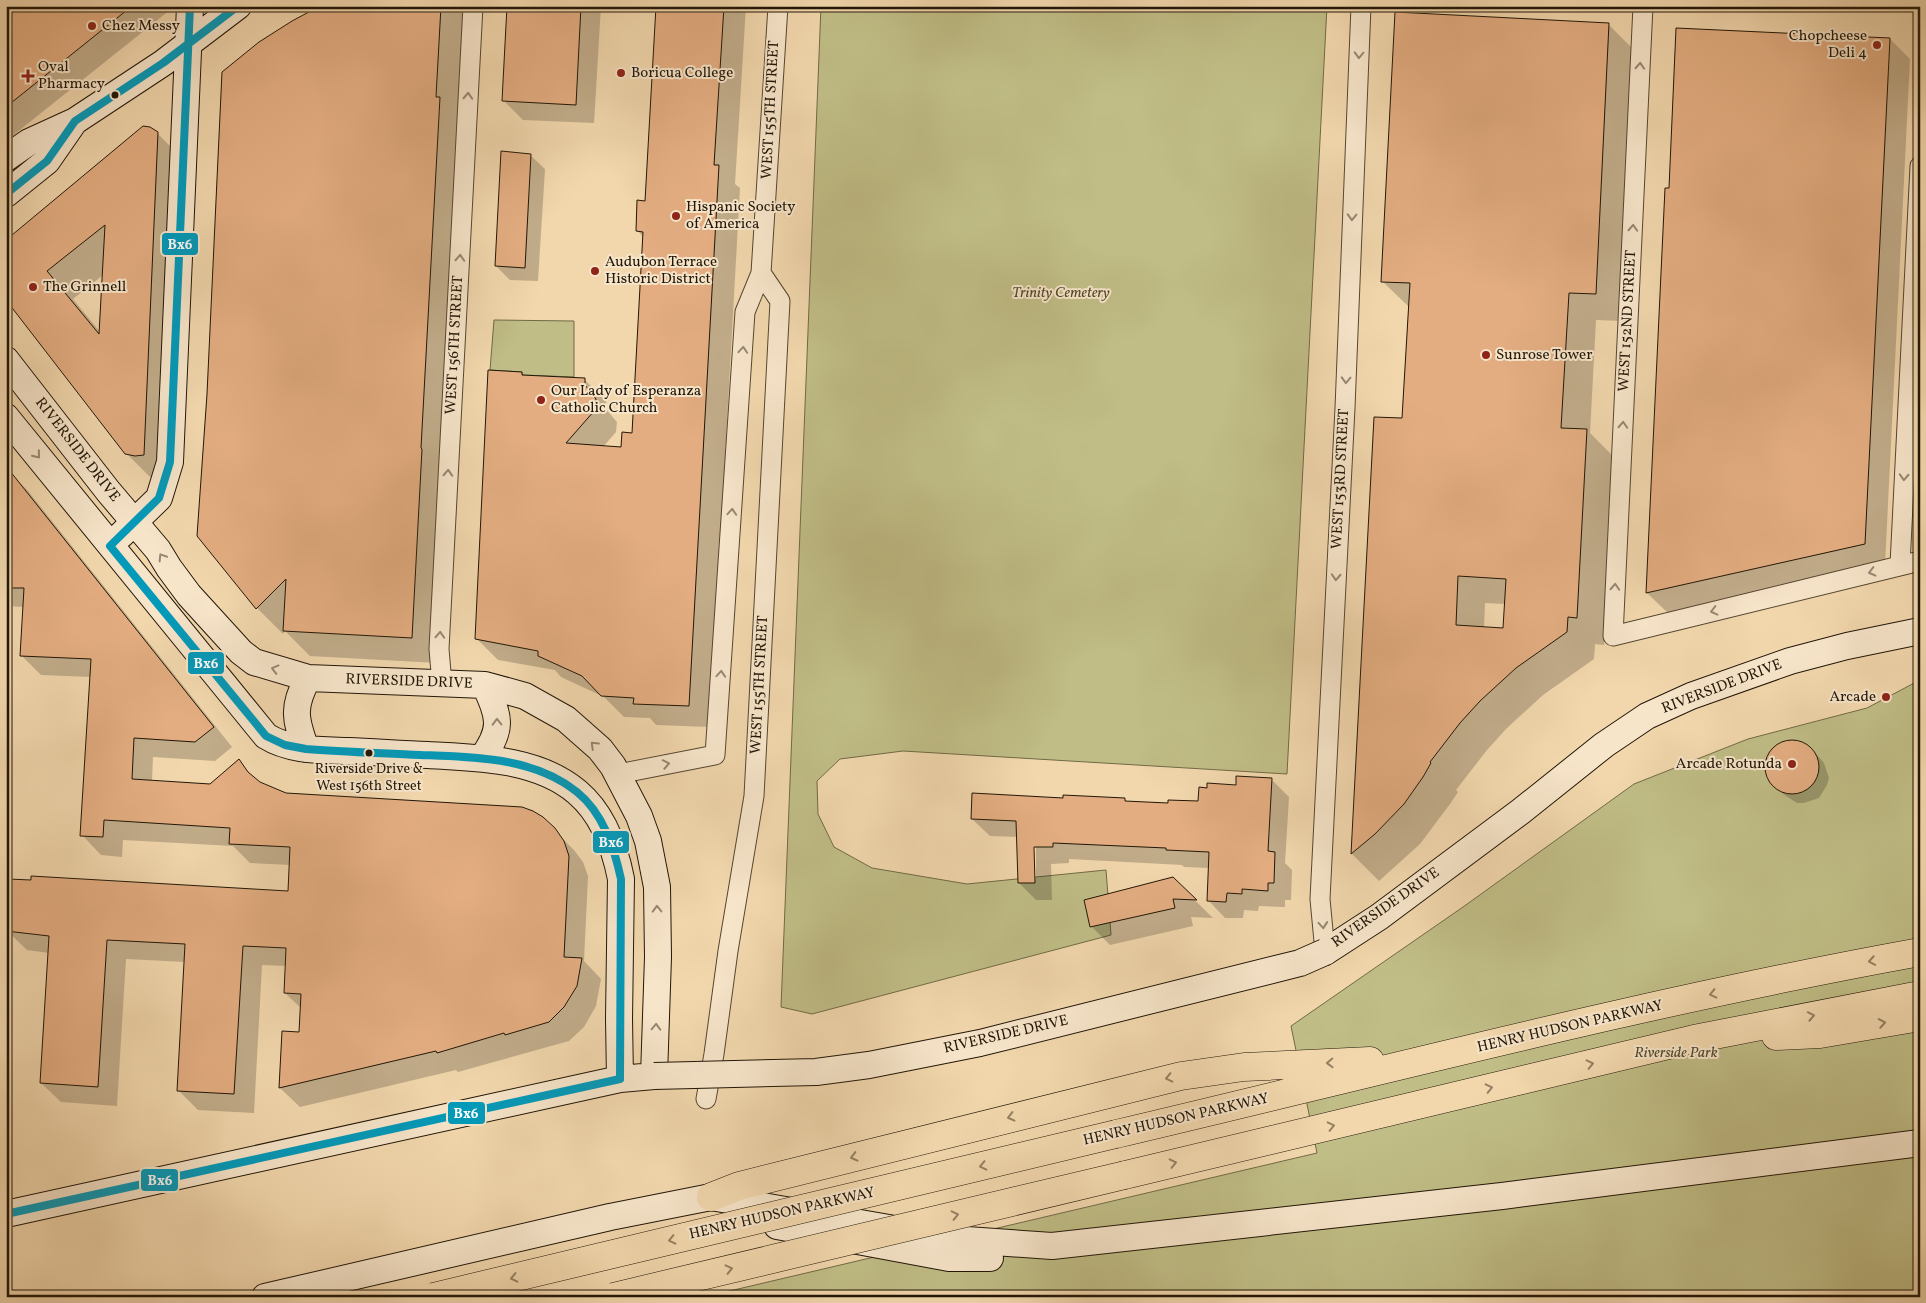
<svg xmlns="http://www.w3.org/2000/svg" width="1926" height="1303" viewBox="0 0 1926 1303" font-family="Vollkorn,serif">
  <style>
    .green { fill: #c0bd86; stroke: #706a46 }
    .shadow { fill: #0003; fill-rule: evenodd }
    .building { fill: #e3ad81; stroke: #211607; fill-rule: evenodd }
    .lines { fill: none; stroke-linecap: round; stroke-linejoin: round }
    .street-casing { stroke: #554630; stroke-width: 21 }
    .secondary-casing { stroke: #211607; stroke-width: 28 }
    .highway-casing { stroke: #211607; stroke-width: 29 }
    .street { stroke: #f7e5ca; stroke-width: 19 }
    .secondary { stroke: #f7e5ca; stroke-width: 26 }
    .highway { stroke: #f2d7ad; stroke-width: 28 }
    .secondary-bridge-casing { stroke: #211607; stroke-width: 28; stroke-linecap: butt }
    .highway-bridge-casing { stroke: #211607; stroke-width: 29; stroke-linecap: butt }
    .secondary-bridge { stroke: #f7e5ca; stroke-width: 26 }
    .highway-bridge { stroke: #f2d7ad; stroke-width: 28 }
    .bus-1-casing { stroke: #f7e5ca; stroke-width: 11 }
    .bus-1 { stroke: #039aba; stroke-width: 8 }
    .oneway { stroke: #978872 }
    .oneway2 { stroke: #948062 }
    .poi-dot { fill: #8f2418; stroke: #f7e5ca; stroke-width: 2 }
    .bus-dot { fill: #211607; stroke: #f7e5ca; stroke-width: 2 }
    .labels { text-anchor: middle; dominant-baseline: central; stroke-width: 4; stroke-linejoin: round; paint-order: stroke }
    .bus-label { font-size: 14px; fill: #211607; stroke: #f7e5ca }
    .poi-label { font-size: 15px; fill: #211607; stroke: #f7e5ca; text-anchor: start }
    .street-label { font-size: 15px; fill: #211607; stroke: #f7e5ca }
    .park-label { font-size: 15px; font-style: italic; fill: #51482d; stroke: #f7e5ca }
    .line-badge { stroke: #f7e5ca; stroke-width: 2 }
    .badge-label { font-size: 14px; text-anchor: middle; font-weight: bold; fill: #fff }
  </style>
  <rect width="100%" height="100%" fill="#f2d7ad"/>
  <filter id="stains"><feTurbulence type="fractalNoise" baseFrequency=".004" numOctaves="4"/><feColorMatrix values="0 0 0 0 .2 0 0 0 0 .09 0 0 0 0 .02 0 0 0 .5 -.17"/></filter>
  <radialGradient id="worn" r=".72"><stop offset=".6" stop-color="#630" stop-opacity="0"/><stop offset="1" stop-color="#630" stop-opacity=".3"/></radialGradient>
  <path class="green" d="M821,6H1327L1287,774L903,751L840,759L817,781L818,814L834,847L872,868L967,884L1106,870L1111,935L812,1014L781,1007Z
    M494,320L574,321V377L522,375V372L490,370Z
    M1920,680V1297H704L1317,1153L1291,1026L1463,907L1634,784L1748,739L1867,708Z"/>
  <path class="shadow" d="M6,6H175L6,141Z
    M323,6H467L437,663L310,656L285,631L283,634L257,608L199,535Z
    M509,6H601L594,123L523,120L504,101Z
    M658,6H746L735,184L740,188L710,727L656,725L650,718L624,717L604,697L561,677L555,670L498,660L477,639L522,374L524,376L584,379L606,401L605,408L617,422L616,432L603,447L622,448L633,434L644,238L637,230L647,202Z
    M1609,25L1636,52L1622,321L1596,320L1590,433L1614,457L1604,645L1595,644L1594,659L1543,695L1507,728L1487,750L1456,790L1458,792L1450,804L1420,844L1379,881L1352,854L1375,418L1403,419L1410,308L1382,281ZM1485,603L1506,604L1505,629L1484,628Z
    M1890,39L1910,59L1885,565L1668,613L1647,593L1666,189L1670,190Z
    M157,133L185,161L163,483L154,481L126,453L6,298ZM103,275L100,332L73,299Z
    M530,155L545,169L538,281L510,280L496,266Z
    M8,471L28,491L232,747L215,761L153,757L152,781L210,785L238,761L260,784L286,794L542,818L574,850L583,862L588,876L584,961L601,979L596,1006L584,1027L569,1041L458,1072L456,1070L300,1107L280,1088L300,1033L302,1009L285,993L287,966L262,965L254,1113L198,1110L178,1090L186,962L126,959L117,1106L61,1102L41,1083L49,953L27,950L7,931L290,892L291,865L250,863L233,846L123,840L122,857L101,855L82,835L91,677L41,675L21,655L24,607L6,606V473Z
    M1793,741L1802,743L1809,747L1819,757L1824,763L1829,778L1827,785L1819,798L1804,803H1797L1783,794L1768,777L1767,760L1771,752L1777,746L1785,742Z
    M1271,779L1289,797L1285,863L1292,870L1291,900H1285V907L1259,906L1258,911L1244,910L1243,918H1225L1208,900L1210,868L1184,867L1182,865L1069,859V863L1051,864L1052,900H1036L1019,883L1018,837L990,836L972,819L1064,799L1125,800L1128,803L1170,804L1199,802L1237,786ZM1033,841H1036V879H1034Z
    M1173,879L1213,918L1191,917L1193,926L1110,945L1092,927L1085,901Z"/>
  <path class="building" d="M6,6H132L6,107Z
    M320,6H441L436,97H440L421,448L422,449L412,638L283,631L286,579L256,609L197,536L207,394L222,72L259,42L292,21Z
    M507,6H581L576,105L502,101Z
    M656,6H724L714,165H719L689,706L633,704L634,698L601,696L582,676L538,656V651L475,639L488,370L522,372V375L585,378V385L596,399L595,410L566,443L621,447L622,432L632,433L643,232L636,231L637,200L645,201Z
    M1395,12L1609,23L1596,294L1569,293L1561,428L1587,429L1577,618L1568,617L1567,632L1516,668L1480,701L1460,723L1430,762L1431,763L1423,777L1404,804L1375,834L1351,854L1374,417L1402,418L1410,283L1381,282ZM1458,576L1506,579L1503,628L1456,625Z
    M1676,28L1890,38L1865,544L1646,593L1665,188H1669Z
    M143,126L150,127L158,132L144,455L135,456L125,454L6,300V240ZM105,225L99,334L47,271Z
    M501,151L531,154L525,268L495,266Z
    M6,466L214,727L195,742L134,738L132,779L210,784L239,759L248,772L260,782L286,793L522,807L533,811L543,817L555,828L564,841L569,856L564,957L582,958L577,986L564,1007L549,1022L505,1035L504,1033L437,1053L436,1051L279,1088L282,1031L299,1032L301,994L284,993L286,948L243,946L234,1094L177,1091L185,944L107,940L98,1087L40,1083L49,936L6,931L8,879L31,880V876L288,891L290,847L229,844L230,828L104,820L103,837L80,836L91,659L20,656L24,588H6Z
    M1765 767a27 27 0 1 1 54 0a27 27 0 1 1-54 0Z
    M1236,776L1272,778L1268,851L1275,852L1274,883H1268V891L1242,889V894L1227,893L1226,902L1207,901L1209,852L1166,850V848L1053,843V847H1034L1035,883H1018L1016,821L971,819L972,793L1063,798V795L1125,798V801L1168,803V800L1198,801L1199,787L1207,788V783L1236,785Z
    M1173,877L1197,900L1173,899L1175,908L1090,927L1084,900Z"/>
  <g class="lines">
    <g class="street-casing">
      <path id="street" d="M1643,6L1613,636L1920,561
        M1900,565L1920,166
        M442,684L439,649L473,6
        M618,774L715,755L745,312L761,273L778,6
        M1325,952L1320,899L1345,408L1361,6
        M706,1099L714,1054L728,951L754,796L780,301L761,273"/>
    </g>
    <g class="secondary-casing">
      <path id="secondary" d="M6,158L29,142L75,121L163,63L238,6
        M6,194L47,161L74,122
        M6,360L108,491L158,550L169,568L189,595L241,652L254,662L308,678L485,685L525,696L566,719L600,749L613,766L639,816L648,841L657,887L658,957L654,1076L620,1079L588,1086L6,1214
        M6,417L266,736C290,751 320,750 348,751C374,752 401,754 428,755C478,758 537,758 577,792C602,813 615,848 621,879L619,1019L620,1079
        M121,535L159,498L170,462L190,6
        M306,749C295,719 292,707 308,678
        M482,758C504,728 499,717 485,685
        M1325,952L1379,917L1520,812L1604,745L1647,716L1691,696L1790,661L1847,646L1920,631
        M777,1226L949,1258H990
        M265,1297L610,1217L711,1197L952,1239L1052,1246L1502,1196L1920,1143"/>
    </g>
    <g class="highway-casing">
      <path id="highway" d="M1776,1036L1820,1034L1920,1017
        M1116,1134C1383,1071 1649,1001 1920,952
        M1125,1175L1694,1039L1920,995
        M711,1197L739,1186L1181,1076L1244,1067L1370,1061"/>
    </g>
    <use href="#street" class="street"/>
    <use href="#secondary" class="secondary"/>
    <use href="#highway" class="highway"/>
    <g class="secondary-bridge-casing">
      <path id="secondary-bridge" d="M654,1076L816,1072L869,1065L980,1043L1300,963L1325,952"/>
    </g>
    <g class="highway-bridge-casing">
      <path id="highway-bridge" d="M433,1297L1116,1134
        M613,1297L1125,1175"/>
    </g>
    <use href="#secondary-bridge" class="secondary-bridge"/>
    <use href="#highway-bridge" class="highway-bridge"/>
    <g class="bus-1-casing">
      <path id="bus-1" d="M190,6L170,462L159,498L110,546L266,736L285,745L306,749C343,752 382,753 420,755C473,757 534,757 577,792C603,813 614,847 621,879L620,1079
        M6,194L47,161L75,121L163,63L238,6
        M6,1214L620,1079"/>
    </g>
    <use href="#bus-1" class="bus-1"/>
  </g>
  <defs><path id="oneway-chevron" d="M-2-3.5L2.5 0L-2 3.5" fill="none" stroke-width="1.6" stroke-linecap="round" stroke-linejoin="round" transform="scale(1.25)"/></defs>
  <g class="oneway">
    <use href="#oneway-chevron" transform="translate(1359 55) rotate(92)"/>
    <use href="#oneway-chevron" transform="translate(1640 66) rotate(-87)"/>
    <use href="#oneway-chevron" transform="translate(468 96) rotate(-87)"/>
    <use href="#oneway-chevron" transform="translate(1352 217) rotate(92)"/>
    <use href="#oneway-chevron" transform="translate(1633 228) rotate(-87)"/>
    <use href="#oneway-chevron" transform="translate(460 258) rotate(-87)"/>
    <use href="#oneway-chevron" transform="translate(743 350) rotate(-86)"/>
    <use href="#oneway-chevron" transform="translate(1346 380) rotate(92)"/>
    <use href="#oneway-chevron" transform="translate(1623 425) rotate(-87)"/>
    <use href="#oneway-chevron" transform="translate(37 455) rotate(51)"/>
    <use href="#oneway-chevron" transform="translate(448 473) rotate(-87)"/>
    <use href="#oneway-chevron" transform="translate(1904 477) rotate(93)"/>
    <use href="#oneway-chevron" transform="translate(732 512) rotate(-86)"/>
    <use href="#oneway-chevron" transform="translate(162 557) rotate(-122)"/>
    <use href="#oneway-chevron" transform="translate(1872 572) rotate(166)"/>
    <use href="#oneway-chevron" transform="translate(1336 577) rotate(93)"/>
    <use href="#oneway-chevron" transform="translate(1615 587) rotate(-87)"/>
    <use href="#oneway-chevron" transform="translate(1714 611) rotate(166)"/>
    <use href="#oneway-chevron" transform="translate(440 635) rotate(-87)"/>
    <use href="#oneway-chevron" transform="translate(275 669) rotate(-165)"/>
    <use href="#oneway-chevron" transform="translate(721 674) rotate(-86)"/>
    <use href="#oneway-chevron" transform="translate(497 722) rotate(-91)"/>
    <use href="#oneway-chevron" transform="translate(594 745) rotate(-136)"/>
    <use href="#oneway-chevron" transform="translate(666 764) rotate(-11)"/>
    <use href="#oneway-chevron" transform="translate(657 909) rotate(-91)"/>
    <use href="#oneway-chevron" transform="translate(1323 925) rotate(85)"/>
    <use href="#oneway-chevron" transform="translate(656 1027) rotate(-88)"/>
  </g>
  <g class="oneway2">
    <use href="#oneway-chevron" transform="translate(1872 961) rotate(170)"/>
    <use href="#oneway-chevron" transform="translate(1713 994) rotate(167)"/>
    <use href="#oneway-chevron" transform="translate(1811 1016) rotate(-11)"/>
    <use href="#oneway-chevron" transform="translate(1882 1023) rotate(-10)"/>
    <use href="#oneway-chevron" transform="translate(1330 1063) rotate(178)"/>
    <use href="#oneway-chevron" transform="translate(1590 1064) rotate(-13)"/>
    <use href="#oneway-chevron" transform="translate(1169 1078) rotate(167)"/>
    <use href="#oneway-chevron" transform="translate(1489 1088) rotate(-13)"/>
    <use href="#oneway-chevron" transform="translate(1011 1117) rotate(166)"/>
    <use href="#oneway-chevron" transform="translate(1331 1126) rotate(-13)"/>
    <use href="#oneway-chevron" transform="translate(854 1157) rotate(166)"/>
    <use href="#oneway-chevron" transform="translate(1173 1163) rotate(-13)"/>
    <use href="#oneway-chevron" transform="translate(983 1166) rotate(167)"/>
    <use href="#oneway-chevron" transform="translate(955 1215) rotate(-13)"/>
    <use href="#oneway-chevron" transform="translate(672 1240) rotate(167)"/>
    <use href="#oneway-chevron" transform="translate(729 1269) rotate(-13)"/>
    <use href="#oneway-chevron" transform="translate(514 1278) rotate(167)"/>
  </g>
  <g class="poi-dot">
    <circle cx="92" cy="26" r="5"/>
    <circle cx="1877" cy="45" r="5"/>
    <circle cx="621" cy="73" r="5"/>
    <path d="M25.5 68.5h5v5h5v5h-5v5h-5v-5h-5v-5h5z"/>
    <circle cx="676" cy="216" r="5"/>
    <circle cx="595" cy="271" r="5"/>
    <circle cx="33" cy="287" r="5"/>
    <circle cx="1486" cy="355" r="5"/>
    <circle cx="541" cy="400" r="5"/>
    <circle cx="1886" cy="697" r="5"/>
    <circle cx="1792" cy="764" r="5"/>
  </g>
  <g class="bus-dot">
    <circle cx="115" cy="95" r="4.5"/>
    <circle cx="369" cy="753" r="4.5"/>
  </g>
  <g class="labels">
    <g class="bus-label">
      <text x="369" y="769">Riverside Drive &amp;<tspan x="369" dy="17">West 156th Street</tspan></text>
    </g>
    <g class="poi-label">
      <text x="102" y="26">Chez Messy</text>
      <text x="1867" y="36" text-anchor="end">Chopcheese<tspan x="1867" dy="17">Deli 4</tspan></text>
      <text x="38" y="67">Oval<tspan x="38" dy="17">Pharmacy</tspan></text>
      <text x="631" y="73">Boricua College</text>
      <text x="686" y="207">Hispanic Society<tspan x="686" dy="17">of America</tspan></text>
      <text x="605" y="262">Audubon Terrace<tspan x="605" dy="17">Historic District</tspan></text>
      <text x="43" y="287">The Grinnell</text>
      <text x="1496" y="355">Sunrose Tower</text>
      <text x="551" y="391">Our Lady of Esperanza<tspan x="551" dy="17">Catholic Church</tspan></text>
      <text x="1876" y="697" text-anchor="end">Arcade</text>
      <text x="1782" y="764" text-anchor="end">Arcade Rotunda</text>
    </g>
    <g class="street-label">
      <text transform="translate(771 110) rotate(-87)">WEST 155TH STREET</text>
      <text transform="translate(1628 321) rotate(-87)">WEST 152ND STREET</text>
      <text transform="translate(455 345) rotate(-87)">WEST 156TH STREET</text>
      <text transform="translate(77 450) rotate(52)">RIVERSIDE DRIVE</text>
      <text transform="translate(1341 479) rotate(-87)">WEST 153RD STREET</text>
      <text transform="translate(409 682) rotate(2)">RIVERSIDE DRIVE</text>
      <text transform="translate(760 685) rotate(-87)">WEST 155TH STREET</text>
      <text transform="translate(1722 687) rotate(-21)">RIVERSIDE DRIVE</text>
      <text transform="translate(1386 908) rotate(-35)">RIVERSIDE DRIVE</text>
      <text transform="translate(1570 1027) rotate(-13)">HENRY HUDSON PARKWAY</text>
      <text transform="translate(1006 1035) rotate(-13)">RIVERSIDE DRIVE</text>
      <text transform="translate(1176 1120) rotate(-13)">HENRY HUDSON PARKWAY</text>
      <text transform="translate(782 1214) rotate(-13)">HENRY HUDSON PARKWAY</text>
    </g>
    <g class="park-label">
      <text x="1061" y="293">Trinity Cemetery</text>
      <text x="1676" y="1053">Riverside Park</text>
    </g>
  </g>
  <g class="line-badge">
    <rect x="161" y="232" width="38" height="24" rx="5" fill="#039aba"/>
    <rect x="187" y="651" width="38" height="24" rx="5" fill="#039aba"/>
    <rect x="592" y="830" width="38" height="24" rx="5" fill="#039aba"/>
    <rect x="447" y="1101" width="39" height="24" rx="5" fill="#039aba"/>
    <rect x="140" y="1168" width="39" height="24" rx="5" fill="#039aba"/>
  </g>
  <g class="badge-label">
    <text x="180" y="249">Bx6</text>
    <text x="206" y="668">Bx6</text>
    <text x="611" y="847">Bx6</text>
    <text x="466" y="1118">Bx6</text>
    <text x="160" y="1185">Bx6</text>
  </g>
  <rect width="1926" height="1303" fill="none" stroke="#f2d7ad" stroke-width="25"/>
  <rect x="8" y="8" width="1911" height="1288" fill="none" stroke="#211607" stroke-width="2.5"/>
  <rect x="12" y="12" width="1901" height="1278" fill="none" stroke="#211607"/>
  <rect width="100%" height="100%" filter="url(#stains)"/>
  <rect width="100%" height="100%" fill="url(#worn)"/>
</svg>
